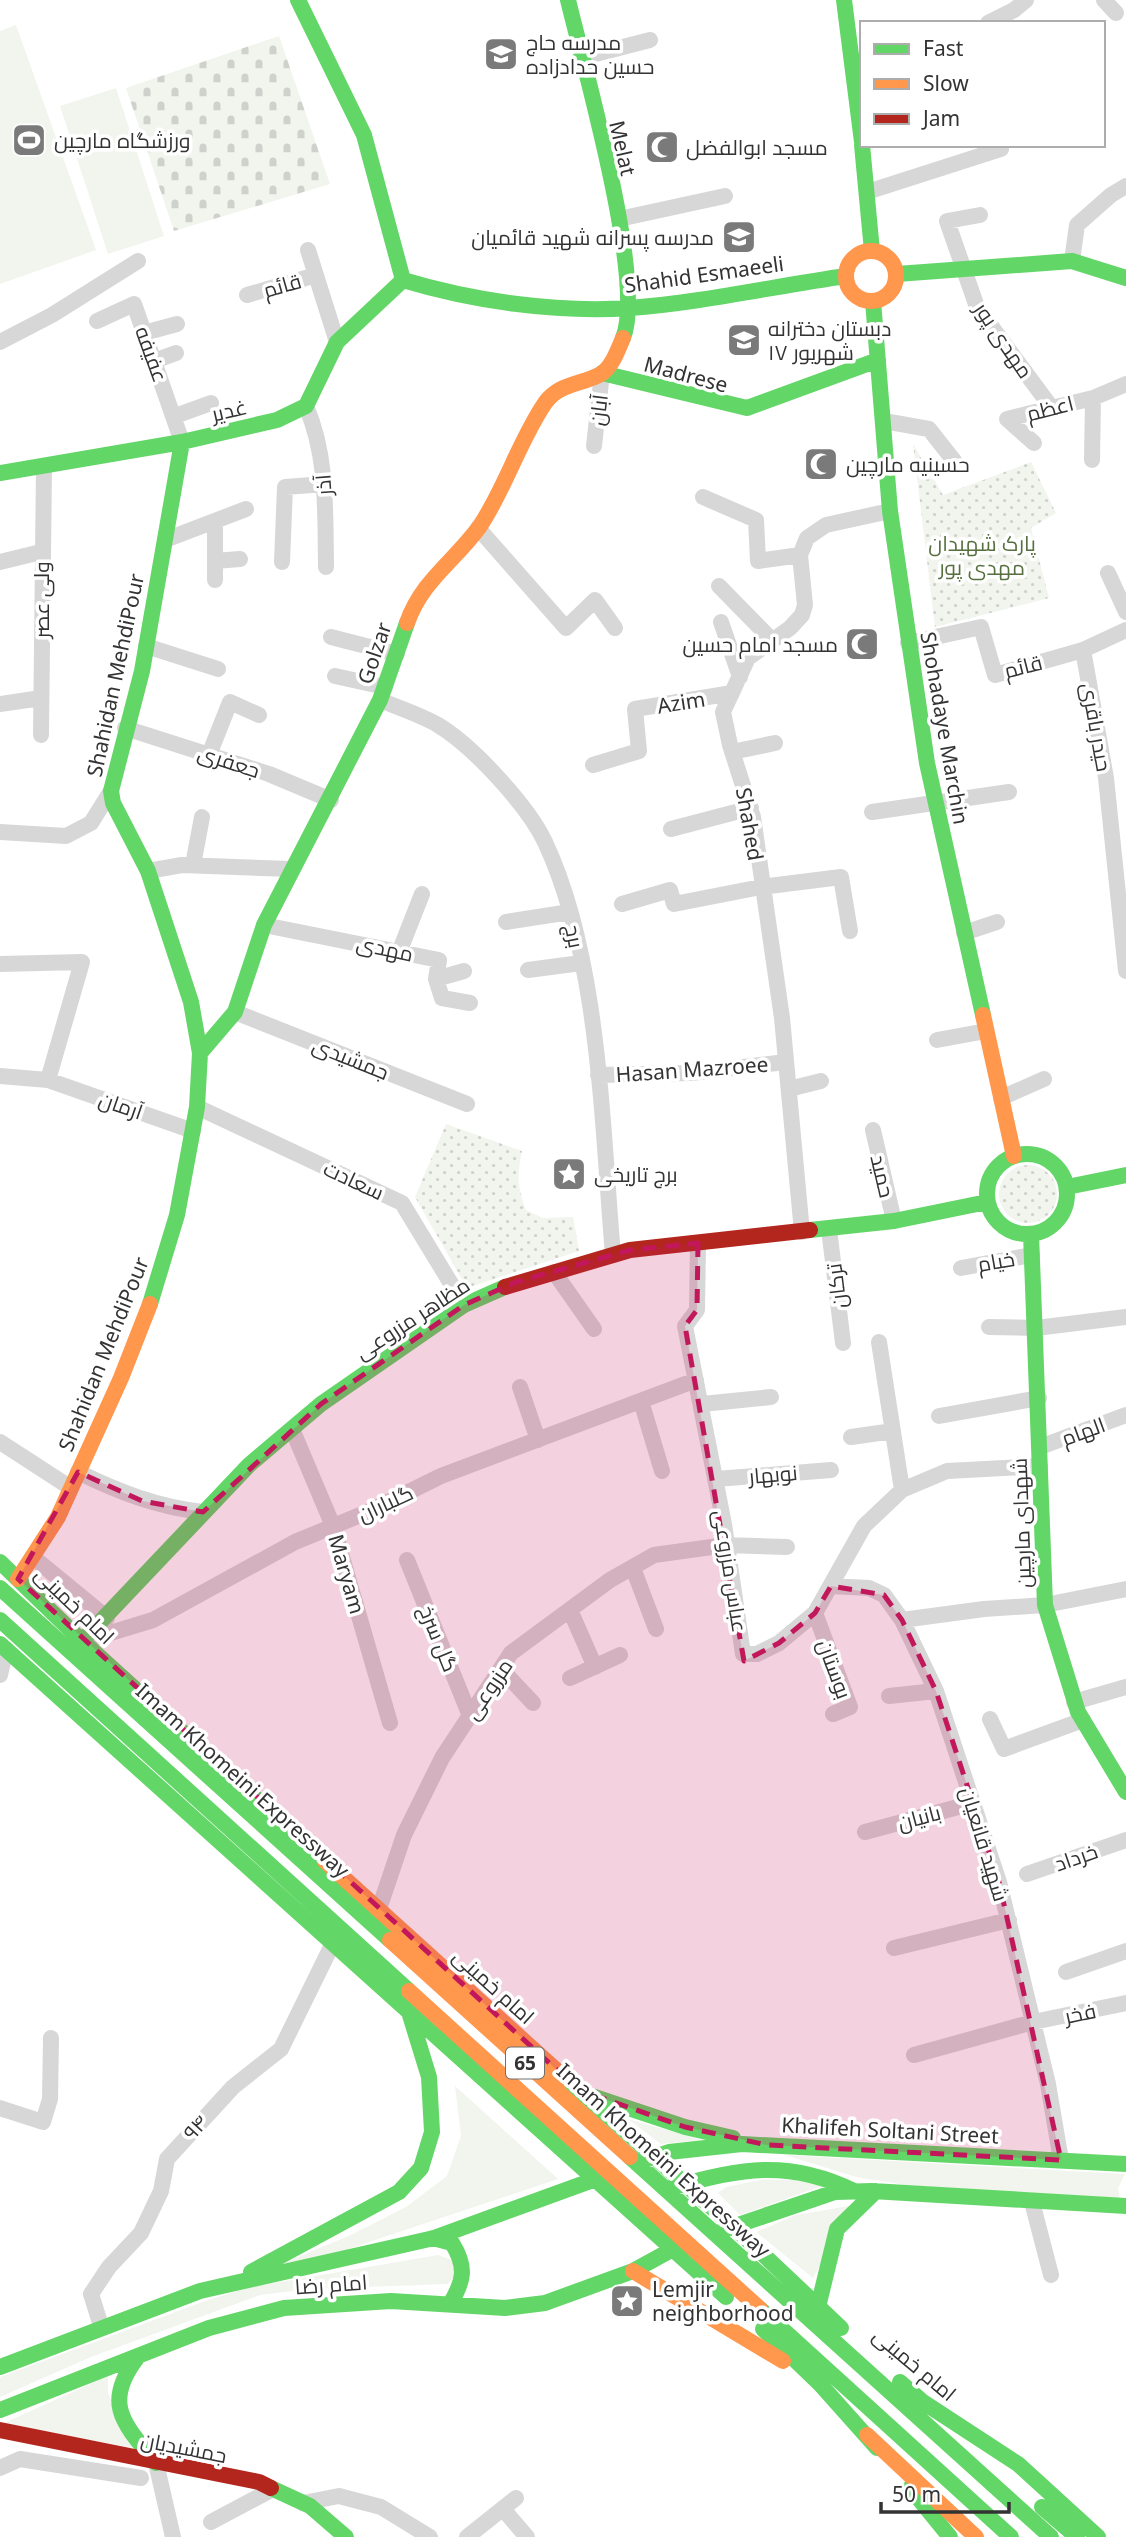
<svg xmlns="http://www.w3.org/2000/svg" width="1126" height="2537" viewBox="0 0 1126 2537" font-family="'Noto Sans',Cairo,sans-serif">
  <style>
    .grass { fill: #f1f5ed }
    .cemetery { fill: url(#cemetery-stones) }
    .park { fill: url(#park-dots) }
    .lines { fill: none; stroke-linecap: round; stroke-linejoin: round }
    .street { stroke: #d7d7d7; stroke-width: 16 }
    .fast { stroke: #63d668; stroke-width: 16 }
    .slow { stroke: #ff974d; stroke-width: 16 }
    .jam { stroke: #b3261e; stroke-width: 16 }
    .marked { fill: #c2185b; fill-opacity: 0.2; stroke: #c2185b; stroke-width: 5; stroke-dasharray: 14 9; stroke-linejoin: round }
    .labels { text-anchor: middle; dominant-baseline: central; stroke-width: 7; stroke-linejoin: round; paint-order: stroke }
    .shield { fill: #fff; stroke: #707070; stroke-width: 2 }
    .shield-label { font-size: 19px; font-weight: bold; fill: #333 }
    .poi-label { font-size: 21px; fill: #333; stroke: #fff; text-anchor: start }
    .street-label { font-size: 21px; fill: #333; stroke: #fff }
    .park-label { font-size: 21px; fill: #56703f; stroke: #fff }
  </style>
  <defs>
    <pattern id="cemetery-stones" width="16" height="16" patternUnits="userSpaceOnUse" patternTransform="scale(1.75)"><rect width="16" height="16" fill="#f1f5ed"/><path d="M2 7V4a2 2 0 0 1 4 0v3zM10 15v-3a2 2 0 0 1 4 0v3z" fill="#cfd2cc"/></pattern>
    <pattern id="park-dots" width="8" height="8" patternUnits="userSpaceOnUse" patternTransform="scale(1.75)"><rect width="8" height="8" fill="#f1f5ed"/><path d="M2 2h.1M6 6h.1" fill="none" stroke="#cfd2cc" stroke-width="1.8" stroke-linecap="round"/></pattern>
  </defs>
  <rect width="100%" height="100%" fill="#fff"/>
  <path class="grass" d="M16,25L96,250L0,284V31Z
    M116,88L164,236L108,254L60,106Z
    M455,2086L558,2179L342,2251L269,2269L351,2235L406,2207L447,2176L461,2136Z
    M628,2119L702,2140L661,2144Z
    M785,2155L1125,2174L1118,2188L1120,2200L906,2185L856,2177Z
    M761,2180H795L822,2186L740,2215L718,2193L726,2187Z
    M854,2205L813,2278L756,2232L796,2215Z
    M438,2255L452,2260L456,2274L448,2284L310,2289L260,2295L91,2357L0,2397V2377L208,2300L251,2287Z
    M108,2376V2393L133,2448L4,2423Z"/>
  <path class="cemetery" d="M279,36L330,184L174,231L126,88Z"/>
  <path class="park" d="M913,444L943,495L1031,462L1056,513L1031,528L1049,598L935,627Z
    M446,1124L522,1151C517,1174 517,1188 526,1210L543,1218L573,1217L579,1251L467,1288L415,1197Z
    M999 1194a29 29 0 1 1 58 0a29 29 0 1 1-58 0Z"/>
  <g class="lines">
    <path class="street" d="M1104,0L1116,13
      M988,23L1014,10L1026,0
      M580,58L650,40
      M867,192L1001,149
      M980,215L947,221L977,307L1051,407
      M619,219L725,196
      M308,250L337,342
      M1072,261L1077,225L1111,195L1126,186
      M247,295L316,275
      M97,321L134,304L182,442
      M144,333L177,324
      M0,342L52,315L138,261
      M154,361L176,353
      M306,406C328,457 325,512 326,567
      M175,416L211,403
      M884,421L929,429L955,462
      M1034,443L1007,419L1093,398L1126,384
      M594,446L602,373
      M1092,460L1093,398
      M703,497L756,520L758,561L800,555
      M215,521V580
      M478,528L566,628L595,600L615,628
      M165,540L246,509
      M215,561L240,559
      M0,562L41,552
      M282,562L285,487L325,484
      M1108,573L1126,612
      M719,586L771,639
      M721,622L740,677
      M331,637L397,654
      M908,643L981,627L995,675L1083,650L1126,630
      M146,646L218,669
      M1083,650L1106,778L1126,971
      M335,676L385,687
      M380,700C399,708 421,715 438,725C473,746 528,806 545,842C600,959 602,1128 613,1255
      M0,704L41,698
      M125,728L269,774L331,800
      M41,735L44,466
      M732,752L775,743
      M209,755L230,702L259,715
      M593,765L639,751L635,709L732,693
      M872,812L1009,792
      M671,829L751,808
      M0,832L66,836L91,823L111,791
      M193,865L202,817
      M148,871L182,865L291,869
      M622,904L670,890L674,904L761,887L841,877L850,931
      M506,922L570,912
      M264,925L439,960L436,979L442,998L470,1003
      M964,933L997,922
      M400,950L422,894
      M0,964L82,962L48,1080
      M528,970L581,963
      M436,979L464,971
      M235,1012L467,1104
      M937,1040L986,1031
      M598,1075L691,1073L786,1062
      M0,1076L48,1080L193,1131
      M789,1089L821,1081
      M1001,1098L1044,1079
      M197,1107L402,1203L464,1305
      M873,1130L894,1221
      M829,1229L843,1343
      M802,1232L782,1018L753,817L730,745L723,712L748,658L790,628L802,615L805,605L800,555L807,538L826,525L890,511
      M698,1243L697,1310L685,1326L724,1524L743,1654H757L779,1643L815,1613L864,1526L902,1490L947,1471L1040,1466
      M961,1268L1032,1255
      M554,1272L594,1329
      M989,1327L1036,1328L1126,1317
      M879,1342L902,1490
      M520,1387L538,1440
      M641,1401L662,1471
      M702,1404L771,1397
      M939,1416L1039,1398
      M292,1429L333,1526L390,1723
      M851,1437L893,1431
      M0,1442L71,1488
      M1040,1447L1126,1415
      M78,1472C119,1492 157,1507 203,1512
      M716,1479L831,1470
      M34,1558L107,1618
      M407,1560L470,1716
      M633,1568L656,1629
      M831,1586L869,1588L884,1595L902,1620L936,1691L999,1882L1048,2084L1061,2160
      M570,1610L595,1667
      M815,1613L850,1707L833,1714
      M902,1620L984,1609L1045,1605L1126,1589
      M84,1641L153,1620L295,1542L370,1511L441,1476L696,1380
      M501,1669L533,1703
      M0,1675L6,1649
      M570,1678L620,1655
      M889,1696L936,1691
      M1074,1702L1126,1687
      M990,1719L1004,1749L1083,1720
      M865,1832L973,1803
      M1027,1874L1126,1840
      M379,1909L404,1835L442,1758L511,1653L610,1580L654,1555L726,1545L787,1547
      M894,1948L1009,1920
      M1066,1972L1126,1951
      M914,2055L1033,2022L1126,2003
      M0,2108L43,2122L50,2099L51,2038
      M1032,2202L1051,2275
      M101,2326L91,2294L109,2267L141,2233L161,2191L167,2159L233,2087L281,2049L333,1943
      M156,2463L173,2537
      M0,2468L20,2459L141,2478
      M303,2503L339,2496L381,2507L430,2537
      M503,2509L527,2537
      M211,2522L273,2489
      M467,2537L516,2498"/>
    <path class="fast" d="M298,0L364,135L403,280
      M568,0C584,67 646,282 623,338
      M844,0L862,142
      M862,145L872,251
      M897,274L1072,261L1126,278
      M403,280C473,301 556,313 630,308C699,303 776,286 846,276
      M873,301L890,511L927,763L983,1015
      M602,373L747,408L878,360
      M0,473L182,442L277,420L306,406L337,342L403,280
      M200,1053L235,1012L264,925L380,700L407,623
      M987 1194a40 40 0 1 1 80 0a40 40 0 1 1-80 0Z
      M1067,1187L1126,1175
      M810,1230L894,1221L987,1202
      M1031,1234L1045,1605L1078,1712L1126,1792
      M150,1304L177,1215L197,1107L200,1053L191,1002L148,871L113,803L111,791L142,671L182,442
      M0,1562L82,1641L325,1861
      M0,1588L390,1940
      M0,1620L409,1991
      M82,1641L249,1465L321,1404L464,1305L505,1287
      M0,1644L726,2297
      M566,2079L734,2227L841,2328
      M592,2096L685,2127L733,2138
      M630,2157L1051,2537
      M642,2161L669,2152L742,2144L1126,2164
      M671,2188C738,2168 789,2159 854,2191
      M723,2230L835,2192L872,2191L1126,2206
      M433,2238L452,2243C467,2267 464,2281 450,2304
      M251,2272L399,2192L421,2168L432,2132L429,2077L409,2012
      M818,2307L837,2229L876,2191
      M760,2309L1011,2537
      M763,2329L820,2384L877,2448
      M137,2358C102,2404 124,2424 156,2463
      M0,2367L200,2291L434,2238L607,2175
      M900,2382L923,2402L1018,2464L1098,2537
      M0,2410L209,2328L284,2308L391,2301L505,2308L545,2303L633,2271L684,2243
      M271,2488L310,2506L346,2537
      M910,2488L950,2537
      M1042,2507L1077,2537"/>
    <path class="slow" d="M846 276a25 25 0 1 1 50 0a25 25 0 1 1-50 0Z
      M407,623C422,580 455,561 480,526C506,487 519,441 545,403C559,383 581,385 601,374C612,367 618,350 623,338
      M983,1015L1014,1156
      M18,1579L58,1517L121,1378L150,1304
      M325,1861L566,2079
      M390,1940L630,2157
      M409,1991L760,2309
      M633,2271L783,2361
      M867,2435L976,2537"/>
    <path class="jam" d="M505,1287L630,1250L810,1230
      M0,2430L259,2482L271,2488"/>
  </g>
  <path class="marked" d="M698,1243L697,1310L685,1326L744,1661L779,1643L815,1613L831,1586L884,1595L902,1620L936,1691L999,1882L1061,2160L767,2145L685,2127L579,2090L18,1579L78,1472L142,1501L203,1512L321,1404L464,1305L516,1282L630,1250Z"/>
  <defs>
    <g id="school-square" transform="scale(1.75)"><rect x="-9" y="-9" width="18" height="18" rx="4" fill="#7a7a7a" stroke="#fff"/><path d="M0-5L7-2L0 1L-7-2ZM-4 1L0 2.5L4 1V4Q0 6-4 4Z" fill="#fff"/></g>
    <g id="stadium-square" transform="scale(1.75)"><rect x="-9" y="-9" width="18" height="18" rx="4" fill="#7a7a7a" stroke="#fff"/><path d="M0-5a6.5 5 0 1 0 0 10a6.5 5 0 1 0 0-10ZM-3.5-1.8h7v3.6h-7Z" fill="#fff"/></g>
    <g id="mosque-square" transform="scale(1.75)"><rect x="-9" y="-9" width="18" height="18" rx="4" fill="#7a7a7a" stroke="#fff"/><path d="M3.5-4.9A6 6 0 1 0 3.5 4.9A5 5 0 1 1 3.5-4.9Z" fill="#fff"/></g>
    <g id="sight-square" transform="scale(1.75)"><rect x="-9" y="-9" width="18" height="18" rx="4" fill="#7a7a7a" stroke="#fff"/><path d="M0-6L1.8-2.2L6-1.7L2.9 1.2L3.7 5.4L0 3.3L-3.7 5.4L-2.9 1.2L-6-1.7L-1.8-2.2Z" fill="#fff"/></g>
  </defs>
  <g fill-rule="evenodd">
    <use href="#school-square" x="501" y="54"/>
    <use href="#stadium-square" x="29" y="140"/>
    <use href="#mosque-square" x="662" y="147"/>
    <use href="#school-square" x="739" y="237"/>
    <use href="#school-square" x="744" y="340"/>
    <use href="#mosque-square" x="821" y="464"/>
    <use href="#mosque-square" x="862" y="644"/>
    <use href="#sight-square" x="569" y="1174"/>
    <use href="#sight-square" x="627" y="2301"/>
  </g>
  <g class="labels">
    <rect class="shield" x="506" y="2047.5" width="38" height="31" rx="5"/>
    <g class="shield-label">
      <text x="525" y="2063">65</text>
    </g>
    <g class="poi-label">
      <text x="526" y="42">مدرسه حاج<tspan x="526" dy="24">حسین حدادزاده</tspan></text>
      <text x="54" y="140">ورزشگاه مارچین</text>
      <text x="686" y="147">مسجد ابوالفضل</text>
      <text x="714" y="237" text-anchor="end">مدرسه پسرانه شهید قائمیان</text>
      <text x="768" y="328">دبستان دخترانه<tspan x="768" dy="24">۱۷ شهریور</tspan></text>
      <text x="846" y="464">حسینیه مارچین</text>
      <text x="838" y="644" text-anchor="end">مسجد امام حسین</text>
      <text x="594" y="1174">برج تاریخی</text>
      <text x="652" y="2289">Lemjir<tspan x="652" dy="24">neighborhood</tspan></text>
    </g>
    <g class="street-label">
      <text transform="translate(623 148) rotate(77)">Melat</text>
      <text transform="translate(704 274) rotate(-8)">Shahid Esmaeeli</text>
      <text transform="translate(282 285) rotate(-16)">قائم</text>
      <text transform="translate(1004 340) rotate(56)">مهدی پور</text>
      <text transform="translate(152 354) rotate(70)">عفیفه</text>
      <text transform="translate(686 374) rotate(15)">Madrese</text>
      <text transform="translate(1050 408) rotate(-14)">اعظم</text>
      <text transform="translate(229 410) rotate(-13)">غدیر</text>
      <text transform="translate(598 410) rotate(-83)">آبان</text>
      <text transform="translate(323 485) rotate(-94)">آذر</text>
      <text transform="translate(41 600) rotate(-90)">ولی عصر</text>
      <text transform="translate(374 653) rotate(-71)">Golzar</text>
      <text transform="translate(1023 666) rotate(-14)">قائم</text>
      <text transform="translate(115 675) rotate(-78)">Shahidan MehdiPour</text>
      <text transform="translate(681 702) rotate(-9)">Azim</text>
      <text transform="translate(1097 727) rotate(80)">حیدر باقری</text>
      <text transform="translate(945 728) rotate(80)">Shohadaye Marchin</text>
      <text transform="translate(229 761) rotate(18)">جعفری</text>
      <text transform="translate(750 824) rotate(80)">Shahed</text>
      <text transform="translate(575 936) rotate(79)">برج</text>
      <text transform="translate(385 948) rotate(12)">مهدی</text>
      <text transform="translate(351 1058) rotate(22)">جمشیدی</text>
      <text transform="translate(692 1069) rotate(-4)">Hasan Mazroee</text>
      <text transform="translate(121 1105) rotate(19)">آرمان</text>
      <text transform="translate(883 1176) rotate(77)">حمید</text>
      <text transform="translate(354 1180) rotate(25)">سعادت</text>
      <text transform="translate(996 1261) rotate(-10)">خیام</text>
      <text transform="translate(836 1286) rotate(-97)">ترکان</text>
      <text transform="translate(412 1318) rotate(-33)">مظاهر مزروعی</text>
      <text transform="translate(103 1354) rotate(-68)">Shahidan MehdiPour</text>
      <text transform="translate(1083 1431) rotate(-20)">الهام</text>
      <text transform="translate(773 1474) rotate(-5)">نوبهار</text>
      <text transform="translate(385 1503) rotate(-25)">گلباران</text>
      <text transform="translate(1021 1523) rotate(-92)">شهدای مارچین</text>
      <text transform="translate(731 1571) rotate(81)">عباس مزروعی</text>
      <text transform="translate(347 1574) rotate(74)">Maryam</text>
      <text transform="translate(75 1605) rotate(44)">امام خمینی</text>
      <text transform="translate(439 1638) rotate(68)">گل سرخ</text>
      <text transform="translate(835 1669) rotate(70)">بوستان</text>
      <text transform="translate(488 1689) rotate(-56)">مزروعی</text>
      <text transform="translate(243 1780) rotate(42)">Imam Khomeini Expressway</text>
      <text transform="translate(919 1817) rotate(-15)">بانیان</text>
      <text transform="translate(985 1844) rotate(73)">شهید قانعیان</text>
      <text transform="translate(1076 1857) rotate(-19)">خرداد</text>
      <text transform="translate(494 1986) rotate(42)">امام خمینی</text>
      <text transform="translate(1080 2013) rotate(-12)">فخر</text>
      <text transform="translate(195 2127) rotate(-48)">۹۴</text>
      <text transform="translate(890 2130) rotate(3)">Khalifeh Soltani Street</text>
      <text transform="translate(664 2160) rotate(42)">Imam Khomeini Expressway</text>
      <text transform="translate(331 2284) rotate(-4)">امام رضا</text>
      <text transform="translate(915 2364) rotate(40)">امام خمینی</text>
      <text transform="translate(184 2447) rotate(11)">جمشیدیان</text>
    </g>
    <g class="park-label">
      <text x="982" y="543">پارک شهیدان<tspan x="982" dy="24">مهدی پور</tspan></text>
    </g>
  </g>
  <rect x="860" y="21" width="245" height="126" fill="#ffffff" stroke="#adadad" stroke-width="2"/>
  <rect x="874" y="44" width="35" height="10" fill="#63d668" stroke="#adadad" stroke-width="2"/>
  <text x="923" y="56" font-size="21" fill="#333333">Fast</text>
  <rect x="874" y="79" width="35" height="10" fill="#ff974d" stroke="#adadad" stroke-width="2"/>
  <text x="923" y="91" font-size="21" fill="#333333">Slow</text>
  <rect x="874" y="114" width="35" height="10" fill="#b3261e" stroke="#adadad" stroke-width="2"/>
  <text x="923" y="126" font-size="21" fill="#333333">Jam</text>
  <path d="M881 2502v10h128v-10" fill="none" stroke="#333333" stroke-width="3.5"/>
  <text x="892" y="2502" font-size="21" fill="#333333" stroke="#ffffff" stroke-width="5" paint-order="stroke">50 m</text>
</svg>
